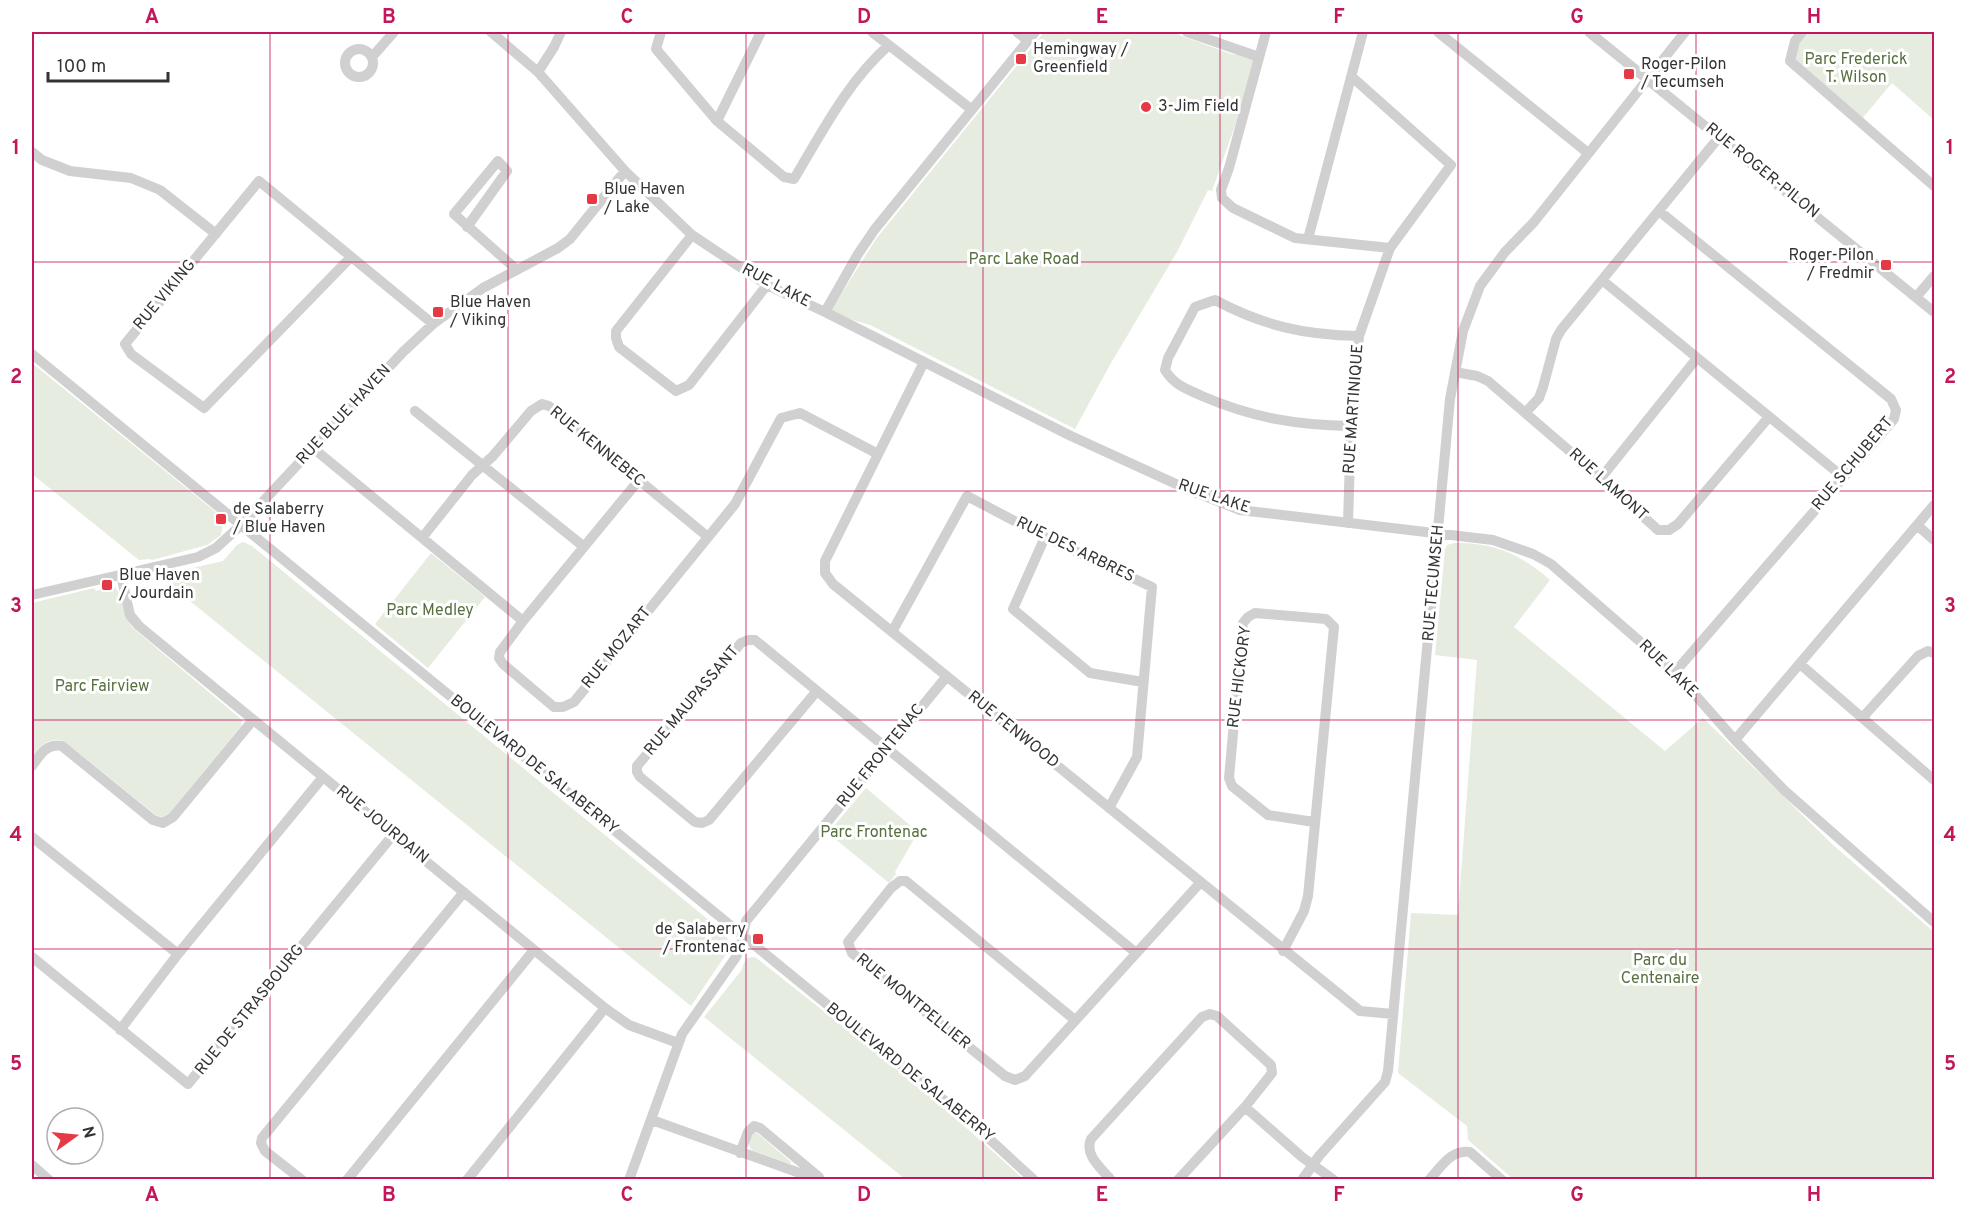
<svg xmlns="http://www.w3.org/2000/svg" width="1966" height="1211" viewBox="0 0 1966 1211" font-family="Overpass,sans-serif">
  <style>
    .green { fill: #e6ecdf }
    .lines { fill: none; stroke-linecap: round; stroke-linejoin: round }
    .minor { stroke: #d0d0d0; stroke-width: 10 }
    .grid { fill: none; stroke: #c2185b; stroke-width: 1.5; stroke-opacity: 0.55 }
    .poi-dot { fill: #e63946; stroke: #fff; stroke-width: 2 }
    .labels { text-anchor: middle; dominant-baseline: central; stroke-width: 6; stroke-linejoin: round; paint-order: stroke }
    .poi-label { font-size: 16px; fill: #333; stroke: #fff; text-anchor: start }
    .park-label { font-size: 16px; fill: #56703f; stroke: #fff }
    .street-label { font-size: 16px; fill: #333; stroke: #fff }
    .neatline { fill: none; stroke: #c2185b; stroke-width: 2 }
    .grid-label { font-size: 20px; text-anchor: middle; font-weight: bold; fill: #c2185b }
  </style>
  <rect width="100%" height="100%" fill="#fff"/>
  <path class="green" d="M1044,32H1171L1231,54L1259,57L1212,191L1208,190L1177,252L1111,363L1075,429L870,325L825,312L838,299L876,239Z
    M1802,32H1934V120L1892,83L1860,121L1790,61Z
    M32,363L222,517L223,523L221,535L207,545L152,560L150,559L139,560L32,474Z
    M243,542L252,546L727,935L729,950L691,1006L159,576L223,561L237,545Z
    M1454,543C1494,542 1520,554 1550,580L1514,627L1665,751L1703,718L1833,845L1934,932V1179H1513L1468,1140L1467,1126L1398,1073L1411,913L1458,915L1477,660L1435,655L1445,549L1447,545Z
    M431,553L485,597L428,668L375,624Z
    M111,585C123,589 123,616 134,629L242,720L241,726L170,813L163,817L157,816L64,741C48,736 41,746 32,757V603L94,588L96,591L100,590V587Z
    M866,788L918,832L895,872L896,874L889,883L828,833Z
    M755,957C846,1029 939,1100 1023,1179H905L704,1017L741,971L746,958Z
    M756,1132L791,1162L790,1164L753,1151C746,1145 749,1141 752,1133Z"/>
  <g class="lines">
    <path class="minor" d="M491,32L538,72L625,171L692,235L767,285L825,312L1071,436L1187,489L1240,510L1493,540L1533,554L1551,564L1675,672L1735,740L1785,791L1934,922
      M661,32L656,49L717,121L784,177L794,179C822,132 848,81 889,45
      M872,32L971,109
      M1017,32L1027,40
      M1187,32L1259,57
      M1266,32L1229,168L1221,190L1222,198L1233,208L1295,238L1390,248
      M1438,32L1588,153
      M1589,32L1934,312
      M1802,32L1795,41L1790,61L1934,186
      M345 63a14 14 0 1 1 28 0a14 14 0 1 1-28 0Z
      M372,57L394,32
      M538,72L554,47L561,32
      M717,121L761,32
      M32,152L42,160L70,171L131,178L160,190L216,234
      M1659,211L1891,399L1896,410L1894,419L1675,672
      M467,227L507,171L498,161L454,214L517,270
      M692,235L616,331V338L619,347L676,391L689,385L767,285
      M1308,239L1363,32
      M350,258L204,408L131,354L125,344L259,181L433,324
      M1602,280L1843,477
      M1917,296L1934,276
      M825,312L858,254L875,229L1035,32
      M32,354L972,1123L1034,1180
      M924,362L825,561V573L833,584L1360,1011L1393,1014
      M1455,372L1477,376L1488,381L1601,478L1658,530H1669L1678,524L1769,417
      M415,411L583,546
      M1526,412L1539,398L1543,387L1556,339L1561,330L1720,136
      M1351,426C1296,425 1253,418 1202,396C1187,389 1174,385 1165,370L1168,358L1195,307L1215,300C1264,326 1304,335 1359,336
      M313,448L523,621
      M1601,478L1697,358
      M639,480L523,621L500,652L499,658L503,664L554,707H563L574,702L735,504L781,418L800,413L878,454
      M1348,523L1351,426L1359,336L1390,248L1451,165L1352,77
      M1917,525L1934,540
      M1045,537L1013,609L1090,673L1143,682
      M422,538L472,475L493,456L531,411L542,404L549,406L708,537
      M121,575L130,615L139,626L605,1008L629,1025L678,1043
      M32,595L198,557L216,548L241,525L403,352L433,324L483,288L558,248L570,239L625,171
      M892,632L967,496L1045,537L1152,587L1137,757L1109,808
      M1800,664L1934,780
      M816,692L709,820L702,823L695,822L640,777L637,772V766L741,643L748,640H755L1135,952
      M1863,717L1918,656L1928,651L1934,653
      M1735,740L1934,505
      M32,766C40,755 46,743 62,746L153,820L163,823L173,817L253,720
      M32,837L178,954
      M1283,951L1304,911L1308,896L1334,627L1326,619L1255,613L1248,617L1243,623L1229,778L1232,786L1268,815L1314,822
      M32,957L188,1084L393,835
      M1075,1020L906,881H900L891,888L848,942L852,953L1005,1076L1015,1080L1025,1076L1200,883
      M120,1030L178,954L323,777
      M1245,1107L1302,1157L1334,1180
      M652,1120L819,1180
      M740,1153L748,1132L754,1126L760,1128L819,1177
      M32,1165L49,1180
      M302,1180L265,1151L261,1143L262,1138L464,892
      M347,1180L534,950
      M467,1180L605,1008
      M629,1180L682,1034L736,957L741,944L746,921L947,676
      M1111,1180C1101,1168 1084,1155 1091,1139L1202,1017L1210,1014L1217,1016L1271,1065L1272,1073L1245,1107L1178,1180
      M1302,1180L1319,1156L1385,1082L1388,1071L1450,399L1463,331L1480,286L1505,252L1534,222L1685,32
      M1429,1180C1441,1167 1451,1149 1470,1152L1502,1180"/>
  </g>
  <path class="grid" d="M270,32V1180M508,32V1180M746,32V1180M983,32V1180M1220,32V1180M1458,32V1180M1696,32V1180M32,262H1934M32,491H1934M32,720H1934M32,949H1934"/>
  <g class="poi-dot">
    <rect x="1015" y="53" width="12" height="12" rx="3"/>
    <rect x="1623" y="68" width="12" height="12" rx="3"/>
    <circle cx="1146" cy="107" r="6"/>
    <rect x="586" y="193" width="12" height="12" rx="3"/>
    <rect x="1880" y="259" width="12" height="12" rx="3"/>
    <rect x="432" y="306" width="12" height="12" rx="3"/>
    <rect x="215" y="513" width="12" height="12" rx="3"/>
    <rect x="101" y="579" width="12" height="12" rx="3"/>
    <rect x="752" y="933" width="12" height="12" rx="3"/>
  </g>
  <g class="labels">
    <g class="poi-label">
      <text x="1033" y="50">Hemingway /<tspan x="1033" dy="18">Greenfield</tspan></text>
      <text x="1641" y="65">Roger-Pilon<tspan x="1641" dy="18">/ Tecumseh</tspan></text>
      <text x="1158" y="107">3-Jim Field</text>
      <text x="604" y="190">Blue Haven<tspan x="604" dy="18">/ Lake</tspan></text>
      <text x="1874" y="256" text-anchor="end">Roger-Pilon<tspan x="1874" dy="18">/ Fredmir</tspan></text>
      <text x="450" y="303">Blue Haven<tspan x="450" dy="18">/ Viking</tspan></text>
      <text x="233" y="510">de Salaberry<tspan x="233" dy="18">/ Blue Haven</tspan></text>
      <text x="119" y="576">Blue Haven<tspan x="119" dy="18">/ Jourdain</tspan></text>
      <text x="746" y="930" text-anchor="end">de Salaberry<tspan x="746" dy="18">/ Frontenac</tspan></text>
    </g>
    <g class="park-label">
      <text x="1856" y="60">Parc Frederick<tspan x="1856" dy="18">T. Wilson</tspan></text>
      <text x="1024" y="260">Parc Lake Road</text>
      <text x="430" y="611">Parc Medley</text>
      <text x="102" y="687">Parc Fairview</text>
      <text x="874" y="833">Parc Frontenac</text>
      <text x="1660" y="961">Parc du<tspan x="1660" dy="18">Centenaire</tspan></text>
    </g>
    <g class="street-label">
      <text transform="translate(1762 171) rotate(39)">RUE ROGER-PILON</text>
      <text transform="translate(776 286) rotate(28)">RUE LAKE</text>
      <text transform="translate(165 295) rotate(-50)">RUE VIKING</text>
      <text transform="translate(1354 409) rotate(-86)">RUE MARTINIQUE</text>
      <text transform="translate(344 415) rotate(-47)">RUE BLUE HAVEN</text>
      <text transform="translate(597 447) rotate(39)">RUE KENNEBEC</text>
      <text transform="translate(1853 464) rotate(-50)">RUE SCHUBERT</text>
      <text transform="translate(1608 485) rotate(42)">RUE LAMONT</text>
      <text transform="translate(1214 497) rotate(19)">RUE LAKE</text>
      <text transform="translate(1075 550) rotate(26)">RUE DES ARBRES</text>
      <text transform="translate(1434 583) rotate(-85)">RUE TECUMSEH</text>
      <text transform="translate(617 648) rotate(-51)">RUE MOZART</text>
      <text transform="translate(1668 669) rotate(44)">RUE LAKE</text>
      <text transform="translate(1240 677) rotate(-83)">RUE HICKORY</text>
      <text transform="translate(692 701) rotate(-50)">RUE MAUPASSANT</text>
      <text transform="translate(1013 730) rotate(39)">RUE FENWOOD</text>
      <text transform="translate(881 756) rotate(-51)">RUE FRONTENAC</text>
      <text transform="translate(534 765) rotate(39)">BOULEVARD DE SALABERRY</text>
      <text transform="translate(382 825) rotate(39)">RUE JOURDAIN</text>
      <text transform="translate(913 1002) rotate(39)">RUE MONTPELLIER</text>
      <text transform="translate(250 1010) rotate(-51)">RUE DE STRASBOURG</text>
      <text transform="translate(910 1073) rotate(39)">BOULEVARD DE SALABERRY</text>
    </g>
  </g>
  <rect width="1966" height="1211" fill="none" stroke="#ffffff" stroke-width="66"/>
  <g transform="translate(75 1136) rotate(75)"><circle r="28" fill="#ffffff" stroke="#adadad" stroke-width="1.5"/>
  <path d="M0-4.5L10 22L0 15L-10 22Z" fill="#e63946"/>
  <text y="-9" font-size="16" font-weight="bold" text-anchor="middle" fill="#333333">N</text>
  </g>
  <path d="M48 72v9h120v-9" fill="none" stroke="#333333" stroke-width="3"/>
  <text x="57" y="72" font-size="18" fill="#333333" stroke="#ffffff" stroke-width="4.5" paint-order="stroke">100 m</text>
  <rect x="33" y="33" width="1900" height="1145" class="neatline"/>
  <g class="grid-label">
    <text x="152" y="23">A</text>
    <text x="389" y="23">B</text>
    <text x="627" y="23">C</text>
    <text x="864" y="23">D</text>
    <text x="1102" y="23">E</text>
    <text x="1339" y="23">F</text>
    <text x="1577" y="23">G</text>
    <text x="1814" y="23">H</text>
    <text x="16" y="154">1</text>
    <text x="1950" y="154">1</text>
    <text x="16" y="383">2</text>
    <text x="1950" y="383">2</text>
    <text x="16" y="612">3</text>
    <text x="1950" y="612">3</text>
    <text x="16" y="841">4</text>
    <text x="1950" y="841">4</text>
    <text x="16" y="1070">5</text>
    <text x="1950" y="1070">5</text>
    <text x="152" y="1201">A</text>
    <text x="389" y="1201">B</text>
    <text x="627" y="1201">C</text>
    <text x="864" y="1201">D</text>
    <text x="1102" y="1201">E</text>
    <text x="1339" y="1201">F</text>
    <text x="1577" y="1201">G</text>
    <text x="1814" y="1201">H</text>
  </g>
</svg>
